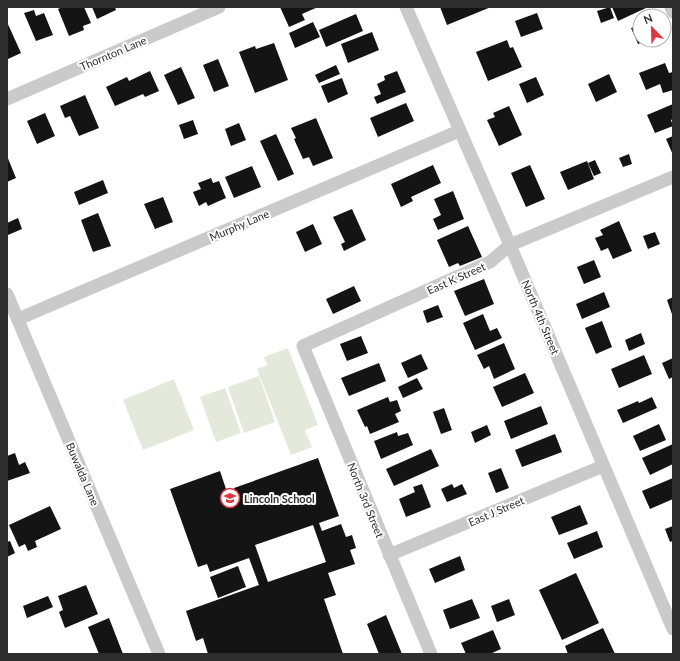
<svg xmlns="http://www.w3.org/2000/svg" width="680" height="661" viewBox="0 0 680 661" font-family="Lato,sans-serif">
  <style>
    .green { fill: #e3eadc }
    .building { fill: #141414; fill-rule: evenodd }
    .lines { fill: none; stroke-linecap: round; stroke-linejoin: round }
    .street { stroke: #cacaca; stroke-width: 13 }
    .labels { text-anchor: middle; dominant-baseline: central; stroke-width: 4; stroke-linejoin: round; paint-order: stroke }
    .street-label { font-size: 11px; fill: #2d2d2d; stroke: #fff }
    .poi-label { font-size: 11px; font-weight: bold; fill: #2d2d2d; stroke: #fff; text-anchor: start }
  </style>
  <rect width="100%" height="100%" fill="#fff"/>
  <path class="green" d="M288,348L318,425L305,430L312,447L291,455L257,369L267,365L264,357Z
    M259,376L275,422L244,433L228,387Z
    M174,379L194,430L143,450L123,400Z
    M225,388L241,433L216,442L200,397Z"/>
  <path class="building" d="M62,7H84L91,23L83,26L84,30L69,36L58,9Z
    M92,7H115L116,10L97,19Z
    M280,7H318L302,14L305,20L289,27Z
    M440,7H491L447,25Z
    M610,7L614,18L601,23L597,11Z
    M612,7H645L646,8L618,21Z
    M34,10L36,16L44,13L53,35L36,41L24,13Z
    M537,13L543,29L521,37L515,21Z
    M356,14L363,31L326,47L319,30Z
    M7,22L21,53L8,59L7,58Z
    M313,22L320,37L295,48L289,33Z
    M640,25V40H648L638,44L631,28Z
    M372,32L379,50L348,63L341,44Z
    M507,40L510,48L513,47L522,67L488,81L476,52Z
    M274,43L288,80L255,93L239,52L255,46L256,49Z
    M218,59L229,86L214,92L203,65Z
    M665,63L669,73L673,72V90L663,93L660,84L646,90L639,73Z
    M336,65L340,74L319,83L315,75Z
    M181,67L195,98L178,105L164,75Z
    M150,71L159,91L145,97L143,94L115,106L106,87L127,77L129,81Z
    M397,71L406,92L377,104L374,97L381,94L377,84L385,80L384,76Z
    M609,74L617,92L596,102L588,84Z
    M536,77L544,95L527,103L519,84Z
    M342,78L348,94L328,103L321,86Z
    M85,95L99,128L79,136L70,116L65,118L60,106Z
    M406,103L414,121L378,137L370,118Z
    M673,104V119L671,120L673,126L655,133L647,115Z
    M509,106L522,135L499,146L487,120L495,117L493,113Z
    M45,113L55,136L37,144L27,121Z
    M316,118L333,158L313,166L309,157L303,159L294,139L296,138L291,128Z
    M193,120L198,134L184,139L179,125Z
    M239,123L246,140L231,146L225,129Z
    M276,134L294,174L278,181L260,141Z
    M673,136V155L666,139Z
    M629,154L632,164L623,167L619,158Z
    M7,156L16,178L7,182Z
    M595,160L601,173L594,176L588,163Z
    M587,161L594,179L568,190L560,172Z
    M433,165L441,183L411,197L413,201L401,207L391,184Z
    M530,165L545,199L526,207L511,173Z
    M252,166L261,187L234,198L225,177Z
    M211,178L213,183L219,181L226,198L208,206L206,202L199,206L193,192L201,189L198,183Z
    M103,180L108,193L79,205L74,192Z
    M453,191L464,219L438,230L433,219L441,215L434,199Z
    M163,197L173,222L155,229L144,204Z
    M352,209L366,240L344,251L341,244L345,242L333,217Z
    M98,213L111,246L93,252L81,220Z
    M18,218L22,229L8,235L7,223Z
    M619,221L632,251L613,259L608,248L601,251L595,238L603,235L600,230Z
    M313,224L322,244L305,252L296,232Z
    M468,226L482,257L460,266L458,263L449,267L437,240Z
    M655,232L660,244L648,249L643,236Z
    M594,260L601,277L584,284L577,267Z
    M484,279L494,304L465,316L454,291Z
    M354,286L361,301L333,314L326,299Z
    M604,292L610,307L582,319L576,304Z
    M673,297V317L667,300Z
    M438,305L443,317L427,323L423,311Z
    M483,314L490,331L497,328L502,338L475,350L463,323Z
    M602,321L612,347L596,354L585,328Z
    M641,333L645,344L629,351L625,340Z
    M361,336L368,353L347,361L340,344Z
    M504,343L515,369L494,379L489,366L484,369L477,355Z
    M421,354L428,369L408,378L401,363Z
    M644,355L652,374L619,388L611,369Z
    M673,358V377L669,379L662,363Z
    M379,363L386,381L349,396L341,378Z
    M525,373L534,393L502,407L493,387Z
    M417,378L423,389L403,398L398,387Z
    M388,397L390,402L397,400L401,411L395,414L399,422L370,434L367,426L365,427L357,410Z
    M652,397L657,408L623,423L617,410L638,401L639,403Z
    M541,406L548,424L511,439L504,421Z
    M444,408L452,430L441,434L433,412Z
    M659,424L666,440L640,451L633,436Z
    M487,425L491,435L475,443L471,432Z
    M397,432L398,436L408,433L413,445L381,459L374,441Z
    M555,434L562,452L522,467L515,450Z
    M673,444V464L650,475L642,458Z
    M431,449L439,466L394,486L386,469Z
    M15,453L19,465L25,462L30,473L7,481V456Z
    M318,458L339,516L319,523L322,531L341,524L346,537L352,535L356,548L350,550L355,564L328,573L336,595L324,599L343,654H208L203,638L196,641L186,611L259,585L249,558L210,572L207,564L198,567L170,489L220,471L228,495L236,493L234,488ZM313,525L326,562L268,582L255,545Z
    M501,468L509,488L496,493L488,473Z
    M673,478V499L650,509L642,491Z
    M422,484L431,507L406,517L399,499L415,492L413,487Z
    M452,484L454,488L462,484L467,494L447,502L441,489Z
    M580,505L588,524L559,535L551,517Z
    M50,506L61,529L35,541L37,547L28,551L25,544L19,547L9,525Z
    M673,526V541L670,542L665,529Z
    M597,531L603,547L574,559L567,543Z
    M10,541L15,553L7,557V542Z
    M460,556L465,570L435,583L429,569Z
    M238,566L246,587L218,598L210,577Z
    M576,573L599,623L562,640L539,590Z
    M86,585L98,614L65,628L59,612L63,610L58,596Z
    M48,596L53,607L27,618L23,606Z
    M472,599L480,618L450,629L443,610Z
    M509,599L515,615L497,622L491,606Z
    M386,615L402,654H379L367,624Z
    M109,618L123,654H99L88,627Z
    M603,628L615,654H568L565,646Z
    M493,630L501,649L490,654H466L461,643Z"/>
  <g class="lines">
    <path class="street" d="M406,7L510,245L673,629
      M671,7L673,12
      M7,99L219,7
      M7,294L159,654
      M18,319L459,131
      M389,555L603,466
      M431,654L303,346L490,262L510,245L673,177"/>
  </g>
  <defs>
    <g id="school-ring" transform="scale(1)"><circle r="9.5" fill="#fff" stroke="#dc3843" stroke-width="1.5"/><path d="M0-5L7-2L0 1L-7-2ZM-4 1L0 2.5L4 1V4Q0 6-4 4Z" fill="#dc3843"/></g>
  </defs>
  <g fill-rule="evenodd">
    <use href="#school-ring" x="230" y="498"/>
  </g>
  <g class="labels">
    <g class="street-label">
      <text transform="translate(113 53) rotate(-23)">Thornton Lane</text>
      <text transform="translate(239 225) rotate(-23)">Murphy Lane</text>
      <text transform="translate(456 278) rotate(-24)">East K Street</text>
      <text transform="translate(541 317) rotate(67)">North 4th Street</text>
      <text transform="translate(83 474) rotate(67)">Buwalda Lane</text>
      <text transform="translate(366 500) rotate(68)">North 3rd Street</text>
      <text transform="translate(496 511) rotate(-23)">East J Street</text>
    </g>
    <g class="poi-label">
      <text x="244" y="498">Lincoln School</text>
    </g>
  </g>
  <rect width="680" height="661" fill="none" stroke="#2d2d2d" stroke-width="16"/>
  <g transform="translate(652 28) rotate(337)"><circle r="19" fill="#ffffff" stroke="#ababab"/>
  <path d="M0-3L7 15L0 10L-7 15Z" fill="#dc3843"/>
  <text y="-6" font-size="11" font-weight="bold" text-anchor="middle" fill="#2d2d2d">N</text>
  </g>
</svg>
